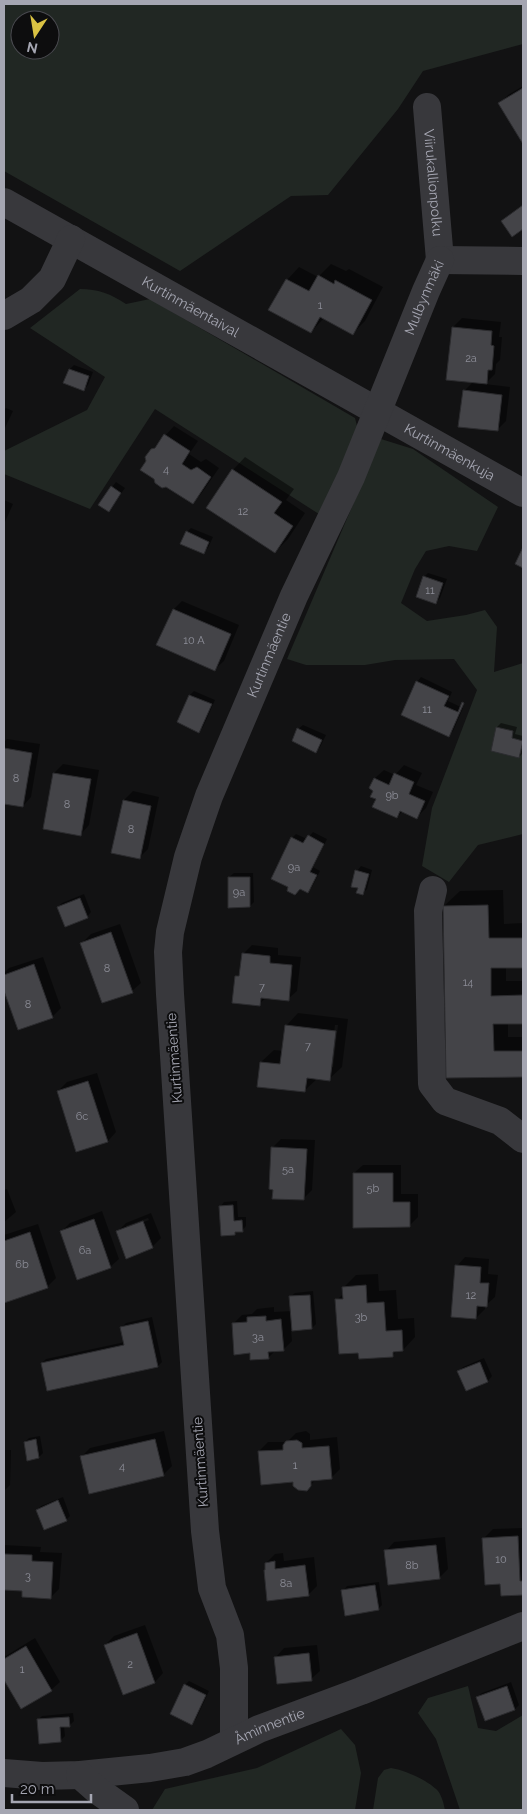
<svg xmlns="http://www.w3.org/2000/svg" width="527" height="1814" viewBox="0 0 527 1814" font-family="Raleway,sans-serif">
  <style>
    .green { fill: #212723; fill-rule: evenodd }
    .shadow { fill: #0007; fill-rule: evenodd }
    .building { fill: #444448; stroke: #2c2c2f }
    .lines { fill: none; stroke-linecap: round; stroke-linejoin: round }
    .minor { stroke: #38383c; stroke-width: 28 }
    .labels { text-anchor: middle; dominant-baseline: central; stroke-width: 4; stroke-linejoin: round; paint-order: stroke }
    .number-label { font-size: 11px; fill: #8d8e98 }
    .street-label { font-size: 14px; fill: #a5a6b2; stroke: #0d0d0e }
  </style>
  <rect width="100%" height="100%" fill="#121213"/>
  <path class="green" d="M4,4H523V44L423,71L398,109L328,195L291,196L180,271L4,171ZM20,20H50V50H20Z
    M80,289C98,289 111,294 126,304L150,299L355,418L358,430L322,516L155,409L90,509L4,474V451L87,410L105,377L30,328Z
    M381,439L413,449L498,507L477,551L449,546L426,551L415,569L401,603L427,621L466,615L485,610L497,627L494,672L523,663V834L478,845L449,882L422,866L432,808L477,690L454,659L395,660L365,665H306L287,659Z
    M468,1686L478,1728L496,1731L523,1715V1810H460L436,1739L418,1713L428,1698Z
    M341,1729L355,1745L361,1773L355,1810H152L165,1789L257,1768Z
    M391,1768C405,1770 429,1781 438,1791C442,1796 444,1805 445,1810H373L378,1778L384,1770Z"/>
  <path class="shadow" d="M523,86V142L500,104L508,95Z
    M523,205V228L512,235L502,221Z
    M331,264L346,271L349,269L383,287L365,321L352,334L324,318L311,332L287,280L299,267L318,277Z
    M462,318L501,322L499,337H502L500,360L496,364L495,374L485,384L510,387L506,421L497,430L464,391L474,381L453,327Z
    M74,365L93,372L88,385L84,389L70,369Z
    M6,408L13,411L4,430V410Z
    M174,426L198,441L189,454L201,462L206,459L219,468L201,494L192,503L152,450Z
    M245,457L294,489L286,500L305,513L288,539L275,552L233,470Z
    M116,482L125,488L109,510L112,487Z
    M4,500L13,504L4,524Z
    M191,528L213,537L208,548L203,552L187,532Z
    M428,573L447,579L440,598L436,602L424,577Z
    M182,601L239,625L224,661L215,669L174,609Z
    M421,677L452,692L448,701L463,708L453,731L448,735L417,682Z
    M194,691L215,700L203,727L199,731L178,722L190,695Z
    M501,723L517,727L515,734L523,736V753L519,757L492,751L497,727Z
    M303,725L326,735L320,747L316,751L298,729Z
    M7,739L40,744L31,797L23,806L4,803V742Z
    M63,764L99,770L89,825L81,834L54,773Z
    M404,765L422,773L416,785L433,792L426,808L417,817L403,811L397,817L377,799L375,790L371,788L375,778L384,770L395,775Z
    M133,791L159,797L148,849L140,857L124,800Z
    M313,832L327,839L313,867L320,871L312,887L308,891L292,838L296,834L307,839Z
    M361,866L372,870L367,889L363,893L359,888L357,871Z
    M234,873H253L254,902L250,906L229,877Z
    M503,890L504,924L523,923V967H506V981H523V1023H508V1037H523V1076L447,1077L444,906L460,891Z
    M84,894L91,912L87,917L58,907L62,903Z
    M120,924L141,983L132,991L82,943L91,934Z
    M252,945L278,948V955L301,957L297,991L288,999L267,997L259,1004L237,976L241,972L243,954Z
    M43,957L61,1008L52,1017L18,1028L4,987V973L9,968Z
    M298,1013L348,1019L342,1067L329,1079L318,1078L304,1091L261,1062L274,1050L283,1051L286,1026ZM335,1025H338L333,1067H330Z
    M97,1073L116,1132L108,1141L58,1091L67,1082Z
    M281,1139L315,1140L312,1190L303,1199L272,1148Z
    M363,1165H401V1194H418V1217L409,1226L354,1173Z
    M7,1189L16,1212L4,1222V1190Z
    M237,1201L238,1217H246V1226L242,1231H237L234,1234L220,1207L224,1202Z
    M102,1211L119,1259L110,1267L61,1232L70,1223Z
    M151,1213L161,1238L152,1247L117,1232L126,1223ZM148,1218L149,1220L126,1229V1226Z
    M38,1224L56,1278L47,1287L4,1301V1235Z
    M465,1257L489,1259L488,1274L498,1275L495,1297L485,1306V1309L476,1318L457,1266Z
    M378,1274L379,1291L396,1290L398,1319L414,1318L415,1337L403,1350H398L393,1355L337,1300L344,1293V1287L356,1275Z
    M313,1291L316,1324L312,1328L291,1330L292,1341L283,1350H276L268,1358L251,1352L234,1323L242,1315L252,1314L257,1309L274,1307V1312L292,1311L290,1297L295,1293Z
    M152,1317L162,1362L158,1366L42,1363L46,1359L125,1342L122,1327L126,1323Z
    M484,1358L492,1376L488,1381L466,1390L459,1371L463,1367Z
    M164,1431L172,1466L163,1475L81,1457L90,1448Z
    M306,1431L310,1434V1440L337,1437L340,1469L331,1478L317,1479L306,1489L259,1451L268,1442H287L296,1433Z
    M40,1436L43,1453L39,1457L25,1442L29,1438Z
    M4,1450H11L10,1485L4,1491Z
    M63,1497L70,1516L66,1520L37,1510L41,1506Z
    M523,1528V1593L502,1595V1583L484,1538L493,1529Z
    M445,1537L448,1569L439,1578L386,1551L394,1542Z
    M4,1545L41,1547L40,1552L62,1553L59,1589L51,1597L23,1590L4,1588Z
    M283,1553L284,1561L314,1557L317,1586L308,1595L267,1569L266,1563L275,1554Z
    M379,1582L382,1605L378,1609L343,1591L347,1586Z
    M145,1625L163,1673L155,1682L124,1693L105,1645L114,1636Z
    M35,1638L60,1682L51,1690L22,1708L4,1677V1657Z
    M317,1645L320,1671L311,1679L276,1657L284,1648Z
    M189,1681L209,1691L196,1719L192,1723L185,1685Z
    M511,1682L519,1705L515,1709L477,1697L482,1693Z
    M73,1713L74,1721L69,1726H64L65,1736L61,1740L38,1720L42,1716Z"/>
  <path class="building" d="M523,88V144L498,103Z
    M523,205V229L512,237L501,221Z
    M318,275L334,284L335,280L372,300L353,335L320,317L311,333L268,310L286,279L309,291Z
    M452,327L492,331L491,345L494,346L492,370H488L487,384L446,380Z
    M69,369L89,376L84,391L63,383Z
    M463,390L502,395L498,431L458,427Z
    M164,434L190,451L182,464L191,470L197,467L211,477L193,504L166,487L162,488L155,483L154,479L140,470L146,461L145,457L151,449L155,448Z
    M232,469L282,502L274,513L293,526L275,553L206,508Z
    M111,486L121,493L109,512L98,505Z
    M186,531L209,542L204,554L180,544Z
    M523,547V568L515,564Z
    M423,576L443,583L436,604L416,597Z
    M173,609L231,634L215,671L156,645Z
    M416,681L449,696L444,706L458,712L462,702L464,703L449,737L401,715Z
    M189,695L212,704L199,733L177,722Z
    M496,727L513,731L512,738L523,741L519,758L491,751Z
    M297,728L322,740L316,753L292,741Z
    M4,748L32,753L23,807L4,804Z
    M53,773L91,779L81,836L43,829Z
    M394,773L414,782L409,794L425,801L417,819L400,811L397,818L372,807L376,799L370,797L373,791L369,788L374,778L389,785Z
    M123,800L151,806L140,859L111,853Z
    M308,835L324,844L310,872L317,875L308,893L300,889L295,895L287,891L288,887L271,879L291,837L303,843Z
    M355,870L369,874L363,895L356,893L358,888L351,887Z
    M228,877H250V907L228,908Z
    M80,898L88,918L65,927L57,907Z
    M488,905L489,938H523V968H491V996L523,995V1024H493L494,1051H523V1077L446,1078L443,906Z
    M111,932L133,993L102,1003L80,943Z
    M242,953L270,956V963L292,965L289,1001L261,998L260,1006L232,1003L235,976H239Z
    M34,964L53,1018L18,1030L4,991V975Z
    M285,1025L336,1031L330,1081L307,1078L305,1092L257,1087L260,1062L280,1064Z
    M88,1081L108,1142L76,1152L57,1091Z
    M271,1147L307,1149L304,1200L272,1199L273,1190L269,1189Z
    M353,1173H393V1202H410V1227L353,1228Z
    M233,1205L234,1221L242,1220L243,1232H235V1235L221,1236L219,1206Z
    M94,1219L111,1268L77,1280L60,1231Z
    M143,1221L153,1248L126,1259L116,1231Z
    M30,1232L48,1288L4,1303V1241Z
    M455,1265L481,1267L480,1283H489L487,1307L477,1306L476,1319L451,1317Z
    M366,1285L367,1303L384,1302L386,1331L402,1330L403,1351L393,1352V1357L359,1359L358,1353L339,1354L335,1299H343L342,1287Z
    M310,1295L312,1329L292,1331L289,1296Z
    M266,1316V1321L281,1319L284,1351L268,1352L269,1359L250,1360V1353L234,1355L232,1323L247,1322V1317Z
    M148,1321L158,1367L47,1391L41,1363L124,1345L120,1327Z
    M480,1362L488,1382L466,1391L457,1371Z
    M36,1439L39,1458L27,1461L24,1442Z
    M155,1439L164,1476L89,1494L80,1456Z
    M297,1440L302,1443V1448L329,1446L332,1479L311,1481V1486L307,1491L298,1490L293,1486V1482L261,1485L258,1451L283,1450V1445L286,1441Z
    M58,1500L67,1521L44,1530L36,1510Z
    M518,1536L520,1581H523V1595L501,1596L500,1584L485,1585L482,1538Z
    M436,1545L440,1579L388,1585L384,1550Z
    M4,1554L32,1555V1561L53,1562L51,1599L22,1597V1591L4,1590Z
    M275,1561V1569L305,1565L309,1596L267,1601L264,1570H265V1563Z
    M375,1585L379,1610L345,1616L341,1590Z
    M137,1633L155,1683L123,1695L104,1645Z
    M26,1646L52,1691L21,1709L4,1680V1659Z
    M309,1653L312,1681L277,1684L274,1657Z
    M184,1684L206,1695L192,1725L170,1714Z
    M507,1686L515,1710L485,1721L476,1697Z
    M69,1717L70,1727H60L61,1742L39,1744L37,1719Z"/>
  <g class="lines">
    <g class="minor">
      <path id="s1" d="M427,107L440,260"/>
      <path id="s2" d="M4,202L523,493"/>
      <path d="M440,260L523,261"/>
      <path d="M4,316L31,300L52,279L71,239"/>
      <path d="M433,890L428,911L432,1084L445,1101L500,1121L523,1139"/>
      <path id="s3" d="M234,1740V1668L230,1635L212,1588L205,1531L170,994L168,952L170,932L188,857L209,796L294,596L351,477L426,291L440,260"/>
      <path id="s4" d="M4,1773L42,1776L80,1775L150,1768L185,1762L207,1754L259,1729L361,1691L523,1626"/>
      <path d="M80,1775L97,1790L125,1810"/>
    </g>
  </g>
  <g class="labels">
    <g class="number-label">
      <text x="320" y="305">1</text>
      <text x="471" y="358">2a</text>
      <text x="166" y="469">4</text>
      <text x="243" y="511">12</text>
      <text x="430" y="590">11</text>
      <text x="194" y="640">10 A</text>
      <text x="427" y="709">11</text>
      <text x="16" y="778">8</text>
      <text x="392" y="795">9b</text>
      <text x="67" y="804">8</text>
      <text x="131" y="829">8</text>
      <text x="294" y="867">9a</text>
      <text x="239" y="892">9a</text>
      <text x="107" y="968">8</text>
      <text x="468" y="982">14</text>
      <text x="262" y="987">7</text>
      <text x="28" y="1004">8</text>
      <text x="308" y="1046">7</text>
      <text x="82" y="1116">6c</text>
      <text x="288" y="1169">5a</text>
      <text x="373" y="1188">5b</text>
      <text x="85" y="1250">6a</text>
      <text x="22" y="1264">6b</text>
      <text x="471" y="1295">12</text>
      <text x="361" y="1317">3b</text>
      <text x="258" y="1337">3a</text>
      <text x="295" y="1465">1</text>
      <text x="122" y="1466">4</text>
      <text x="501" y="1559">10</text>
      <text x="412" y="1565">8b</text>
      <text x="28" y="1576">3</text>
      <text x="286" y="1583">8a</text>
      <text x="130" y="1664">2</text>
      <text x="22" y="1669">1</text>
    </g>
    <g class="street-label">
      <text stroke="none"><textPath href="#s1" startOffset="76">Viirukallionpolku</textPath></text>
      <text stroke="none"><textPath href="#s3" startOffset="1498">Mulbynmäki</textPath></text>
      <text stroke="none"><textPath href="#s2" startOffset="214">Kurtinmäentaival</textPath></text>
      <text stroke="none"><textPath href="#s2" startOffset="511">Kurtinmäenkuja</textPath></text>
      <text stroke="none"><textPath href="#s3" startOffset="1108">Kurtinmäentie</textPath></text>
      <text transform="translate(174 1058) rotate(-94)">Kurtinmäentie</text>
      <text transform="translate(200 1462) rotate(-94)">Kurtinmäentie</text>
      <text stroke="none"><textPath href="#s4" startOffset="274">Åminnentie</textPath></text>
    </g>
  </g>
  <rect width="527" height="1814" fill="none" stroke="#a5a6b2" stroke-width="10"/>
  <g transform="translate(35 35) rotate(192)"><circle r="24" fill="#0d0d0e" stroke="#4a4a50"/>
  <path d="M0-4L9 19L0 12L-9 19Z" fill="#dac243"/>
  <text y="-8" font-size="14" font-weight="bold" text-anchor="middle" fill="#a5a6b2">N</text>
  </g>
  <path d="M12 1794v8h79v-8" fill="none" stroke="#a5a6b2" stroke-width="2.5"/>
  <text x="20" y="1794" font-size="15" fill="#a5a6b2" stroke="#0d0d0e" stroke-width="4" paint-order="stroke">20 m</text>
</svg>
